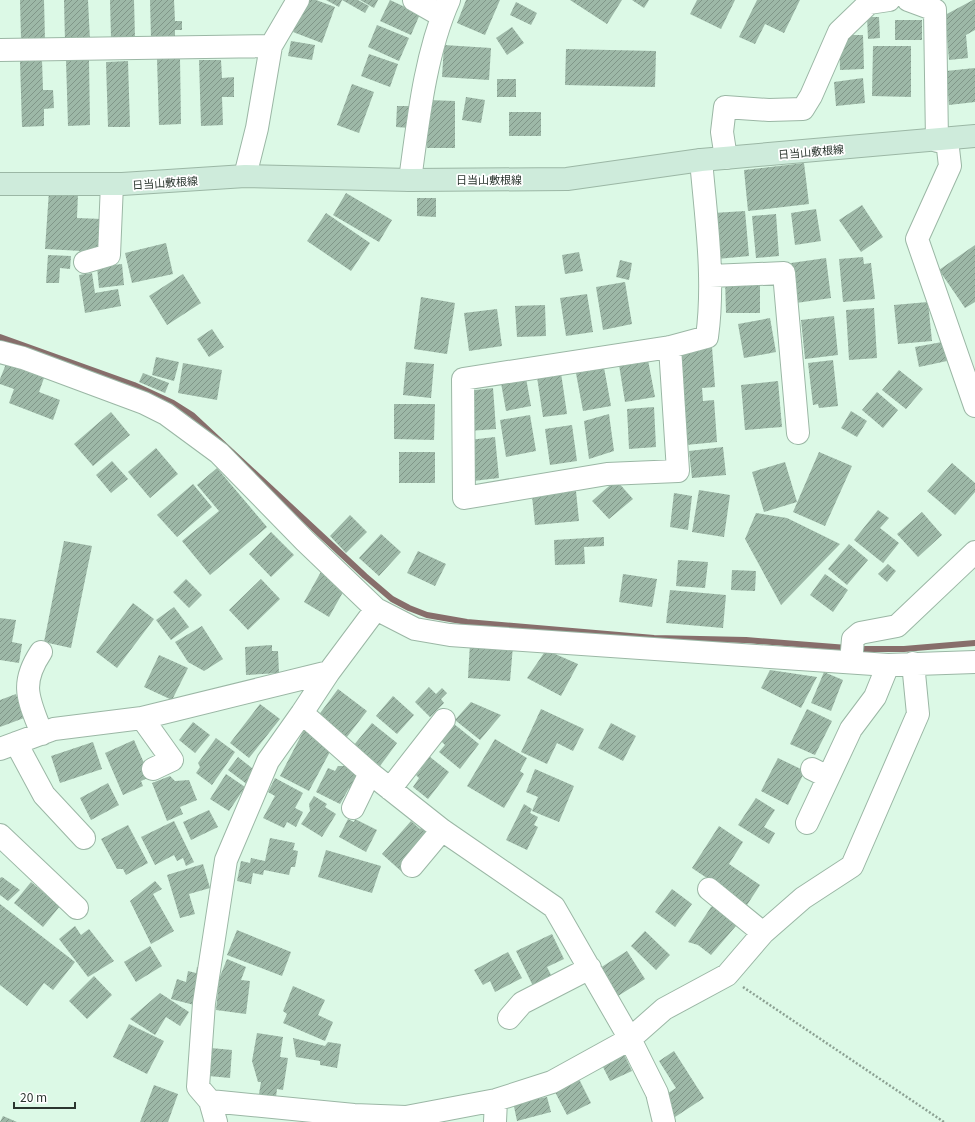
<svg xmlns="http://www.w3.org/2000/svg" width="975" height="1122" viewBox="0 0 975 1122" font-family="Georgia,'Noto Sans JP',serif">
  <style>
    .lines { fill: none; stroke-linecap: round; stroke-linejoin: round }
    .stream { stroke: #876e6b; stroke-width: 6 }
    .building { fill: url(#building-hatch) }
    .street-casing { stroke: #9bb7a5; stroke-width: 24 }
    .secondary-casing { stroke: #9bb7a5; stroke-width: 24 }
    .path { stroke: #8ca193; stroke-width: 2.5; stroke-dasharray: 2 2; stroke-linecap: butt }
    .street { stroke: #fff; stroke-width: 22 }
    .secondary { stroke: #ceebdb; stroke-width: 22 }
    .labels { text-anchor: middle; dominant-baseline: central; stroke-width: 3.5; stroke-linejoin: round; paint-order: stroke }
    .street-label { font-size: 11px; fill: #2b362f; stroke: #fff }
  </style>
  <defs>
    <pattern id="building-hatch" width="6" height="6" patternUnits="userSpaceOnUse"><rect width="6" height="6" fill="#9db8a7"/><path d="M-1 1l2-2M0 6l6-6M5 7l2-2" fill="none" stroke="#809688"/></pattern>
  </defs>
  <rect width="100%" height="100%" fill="#dcf9e6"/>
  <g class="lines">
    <path class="stream" d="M0,337L134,385L173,403L192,415L365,576L392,599L409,608L427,615L467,622L654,638L746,640L860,649H904L975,643"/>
  </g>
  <path class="building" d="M20,0H44L45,40H21Z
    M64,0H88L90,41L65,42Z
    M110,0H134L135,38L111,39Z
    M150,0H174L175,21H182V30H175V39H151Z
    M305,0H316L335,7L322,43L293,32Z
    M326,0H358L369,6L365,13L342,0L339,7Z
    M360,0H378L374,8Z
    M390,0L420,14L411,35L380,21Z
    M466,0H500L485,35L457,23Z
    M570,0H622L607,24Z
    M632,0H649L644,8Z
    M697,0H735L721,29L690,14Z
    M757,0H800L784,33L765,24L755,44L739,37Z
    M973,0H975V30L966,35L968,58L949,60L945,15Z
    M516,2L537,13L531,25L510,15Z
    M867,17H879L880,38L868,39Z
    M895,20H922V40H895Z
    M377,25L409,38L399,61L368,47Z
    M512,27L524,43L507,55L496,38Z
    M839,35H863L864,69L840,70Z
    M291,41L315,45L312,60L288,56Z
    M444,45L491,48L489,80L442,77Z
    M873,46H911V97L872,96Z
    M566,49L656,51L655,87L565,85Z
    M369,54L398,64L390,87L361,76Z
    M180,58L181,124L159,125L157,59Z
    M42,60L43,90H53L54,108L44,109V126L22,127L20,61Z
    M66,60H89L90,125L68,126Z
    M199,60H221L222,78L234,77V97H222L223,125L201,126Z
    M128,61L130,127H108L106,62Z
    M975,68V102L949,105L946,71Z
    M863,78L865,103L836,106L834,82Z
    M497,79H516V97H497Z
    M352,84L374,92L359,133L337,125Z
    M466,97L485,100L481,123L462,120Z
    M428,100L455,101V148H427Z
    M397,106H411L410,128L396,127Z
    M509,112H541V136H509Z
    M804,163L809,204L748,211L744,170Z
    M49,191L78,193L77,218L102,219L100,252L45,249Z
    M346,193L392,220L379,242L333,215Z
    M417,198H436V217L417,216Z
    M862,205L883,237L861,252L839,220Z
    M816,209L821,241L795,245L791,213Z
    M745,211L749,256L717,259L713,213Z
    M326,213L370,243L351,271L307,241Z
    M776,214L779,256L756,258L752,216Z
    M166,243L173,274L132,283L125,253Z
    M975,245V302L965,308L939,270Z
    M579,252L583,271L565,274L562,255Z
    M48,255L71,256L70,269L60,268L59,283H46Z
    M863,257L864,264L871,263L875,299L843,302L839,259Z
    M826,258L831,298L796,303L791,263Z
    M620,260L632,263L629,280L616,277Z
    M122,264L124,285L99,288L97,267Z
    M92,273L95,293L118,289L121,306L85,313L79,275Z
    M183,274L201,303L167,325L149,296Z
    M725,278H760V313H726Z
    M625,282L632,324L603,330L596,287Z
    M587,294L593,332L566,336L560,298Z
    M421,297L455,303L447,354L414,349Z
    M928,302L932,341L898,344L894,305Z
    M545,305L546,336L517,337L515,306Z
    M874,308L877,358L849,360L846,310Z
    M497,309L502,346L469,351L464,313Z
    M834,316L838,355L805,359L801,320Z
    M770,318L776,352L744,358L738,324Z
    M212,329L224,347L209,357L197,339Z
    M942,342L947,361L919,367L915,347Z
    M712,347L715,387L702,388L703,401L714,400L717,442L686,445L679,350Z
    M156,357L179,362L174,381L152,375Z
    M648,360L655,397L625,402L619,365Z
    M833,360L838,406L819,408L818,404L813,405L808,363Z
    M406,362L434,364L431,398L403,395Z
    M603,362L611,406L583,411L575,368Z
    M183,363L222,370L217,400L178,393Z
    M6,364L44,378L39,392L60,400L53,420L9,403L14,389L0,384V379Z
    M899,370L923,389L906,409L882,390Z
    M143,373L169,383L165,393L139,382Z
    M561,373L567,414L543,417L537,377Z
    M526,378L531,406L506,411L501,383Z
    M778,381L782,427L745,430L741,385Z
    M493,388L496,429L469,431L466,391Z
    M877,392L898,410L883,428L862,410Z
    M394,404H435L434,440L394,439Z
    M654,407L656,447L629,449L627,409Z
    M851,411L867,421L857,437L841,428Z
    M111,412L130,435L93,466L74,444Z
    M609,414L614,451L589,459L584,421Z
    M530,415L536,451L506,457L500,420Z
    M572,425L577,461L550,465L545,429Z
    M495,437L499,478L473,481L469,440Z
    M723,447L726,475L692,478L689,451Z
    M156,448L178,474L150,498L128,472Z
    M399,452H435V483H399Z
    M819,452L852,466L825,526L793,512Z
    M112,461L128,479L111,493L96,475Z
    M785,462L797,502L764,512L752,472Z
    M952,463L975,483V492L955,515L927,491Z
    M217,468L267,527L210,575L182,541L219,511L197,485Z
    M616,480L633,499L609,519L592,501Z
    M193,484L212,507L177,537L157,515Z
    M699,490L730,495L724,537L692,532Z
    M576,491L579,521L535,525L532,496Z
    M674,493L692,496L688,530L670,527Z
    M878,510L889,518L880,528L899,543L883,563L854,540Z
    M922,512L942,535L918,557L897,534Z
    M756,513L787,518L840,544L781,605L745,539Z
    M350,515L367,532L346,553L330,536Z
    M271,532L294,555L271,577L249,554Z
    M381,534L401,552L379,576L359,558Z
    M604,537V546L584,547L585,564L555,565L554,540Z
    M64,541L92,546L71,648L44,642Z
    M849,544L868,560L847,585L828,569Z
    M418,551L446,564L435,586L407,573Z
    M678,560L708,562L705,588L676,586Z
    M888,564L896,571L887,582L878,574Z
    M322,570L347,585L329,617L304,602Z
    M732,570L756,571L755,591L731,590Z
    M623,574L657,579L652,607L619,602Z
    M825,574L848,590L833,612L810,595Z
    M186,579L202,595L189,608L173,592Z
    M261,579L280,599L248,630L229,610Z
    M670,590L726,595L723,628L666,623Z
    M133,603L154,619L117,668L96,652Z
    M174,607L189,627L171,640L156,620Z
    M0,618L16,620L12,642L22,644L19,663L0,660Z
    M202,626L223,659L204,671L188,662L175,642Z
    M470,643L513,646L510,681L468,678Z
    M272,645V651H278L279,673L246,675L245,647Z
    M546,650L578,664L561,696L527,678Z
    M159,655L188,668L172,700L144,687Z
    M770,670L817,677L801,708L761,688Z
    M824,672L843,680L831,711L811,703Z
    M429,687L436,694L442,688L447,693L441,699L444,703L430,717L415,702Z
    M338,689L367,711L343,742L315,720Z
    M16,694L24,718L0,727V700Z
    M393,696L414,715L397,734L376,716Z
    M471,702L501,715L480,740L455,720Z
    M260,704L280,719L249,758L230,743Z
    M541,709L584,729L573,751L557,743L547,764L521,752Z
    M807,709L832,721L815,755L790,744Z
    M193,722L210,735L195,753L179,740Z
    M372,723L397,743L380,766L354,745Z
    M611,723L636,736L623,761L598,748Z
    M454,724L479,744L460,769L439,752L445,745L441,741Z
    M304,730L333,746L309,791L280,776Z
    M216,738L235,752L212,785L196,773L200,767L198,763Z
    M495,739L527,758L520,771L524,774L504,808L467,786Z
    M134,740L150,777L141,781L143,786L123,795L105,753Z
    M93,742L102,769L60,783L51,756Z
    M425,753L449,772L428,799L413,787L419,778L416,775L421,769L416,764Z
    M238,757L257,772L248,785L228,770Z
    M778,758L805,771L788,805L761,791Z
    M347,760L361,768L353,790L349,788L340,804L316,792L328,768L335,771L338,766H344Z
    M535,769L574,786L559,822L532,811L538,797L526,792Z
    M226,774L245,787L229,811L210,799Z
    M170,776L175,781L189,780L197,800L180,807L183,814L167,821L152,783Z
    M275,778L303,793L295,808L303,812L296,827L287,822L284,828L263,818L275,796L268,792Z
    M108,783L119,805L91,820L80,798Z
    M314,796L327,804L325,807L336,814L322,837L301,824L310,811L309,804Z
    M756,798L775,810L764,827L775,833L769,844L738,825Z
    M524,804L532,809L530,813L538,817L534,825L538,827L527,850L506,840Z
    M209,810L218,827L191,840L183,822Z
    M348,819L354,822L355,819L377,830L366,852L339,837Z
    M174,821L194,862L186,866L183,858L177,861L174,855L155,865L141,837Z
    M411,821L420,829L425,824L429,841L402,872L382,854Z
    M128,825L148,863L126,875L123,869H117L101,839Z
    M719,826L743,842L729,864L760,885L747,905L692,868Z
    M270,838L295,843L293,850L298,851L295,867H291L289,875L264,870L263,875L253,873L251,884L237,881L241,861L250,863L251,858L265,861Z
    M326,850L381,866L372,893L318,877Z
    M203,864L210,888L189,894L195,914L180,918L167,875Z
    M2,877L20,890L8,901L0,895V878Z
    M155,881L162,889L153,894L174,931L151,944L130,901Z
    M31,882L60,906L43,927L14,903Z
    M672,889L692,904L675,927L655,912Z
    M0,904L75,962L53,990L44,983L27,1006L0,985Z
    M723,905L741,920L711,955L698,945L688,942L711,907Z
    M75,926L81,935L89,929L114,961L88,977L59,939Z
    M237,930L291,952L282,976L227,955Z
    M645,931L670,955L656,970L631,946Z
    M552,934L564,959L547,967L552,977L533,986L516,951Z
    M150,946L162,966L136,982L124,962Z
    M627,951L645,979L618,996L600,968Z
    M508,952L522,978L495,992L490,981L483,985L474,970Z
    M227,959L246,967L241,980L250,981L246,1014L216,1010L219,979Z
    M197,967L207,969L198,1006L171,999L177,979L186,982L188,971L196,973Z
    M94,976L112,995L87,1019L69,1001Z
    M293,986L325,1000L318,1015L333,1022L325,1041L283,1023L287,1014L283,1011Z
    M160,993L189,1012L180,1026L166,1017L155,1035L130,1019Z
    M129,1024L164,1041L147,1074L113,1057Z
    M257,1033L283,1037L280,1057L288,1058L283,1090L277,1089L276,1097L259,1094L261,1082H258L252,1061Z
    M293,1038L325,1046L328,1042L341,1044L337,1068L320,1065V1061L296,1057Z
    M211,1048L232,1050L230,1078L209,1076Z
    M622,1050L632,1071L610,1081L600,1061Z
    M674,1051L704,1098L675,1117L662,1097L676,1088L659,1061Z
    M579,1079L591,1103L567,1115L555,1092Z
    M154,1085L178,1094L168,1122H140Z
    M534,1090L536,1099L547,1097L551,1112L517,1121L512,1097Z
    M3,1116L17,1122H0Z"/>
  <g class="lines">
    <g class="street-casing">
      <path id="street" d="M414,0L442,16
        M908,0L935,10L937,141
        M0,50L271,46
        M947,140L950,166L917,239L975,406
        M726,158L722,132L725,107L769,110L803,109L811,96L839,32L869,3L889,0
        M245,176L257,128L271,46L298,0
        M410,180C418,122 425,54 449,0
        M85,262L109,255L112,184
        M710,276L784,273L798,433
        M670,347L678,471L607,474L464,498L463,379L670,347L707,337C715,279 706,218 701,160
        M0,352L23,358L144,403L166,414L219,453L305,541L376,609L415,629L450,635L888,665L975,662
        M41,652C19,685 29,700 42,734
        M851,662L853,639L860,633L897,626L975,552
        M302,713L370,773L442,830L554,907L630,1039L664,1009L727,975L763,933L709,889
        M142,718L172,760L153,769
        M16,743L44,795L84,838
        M0,749L54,729L142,718L329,672
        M812,769L828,777
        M390,789L444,720
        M353,808L370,773
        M807,823L851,729L875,697L888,665
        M0,835L77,908
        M412,866L442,830
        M763,933L803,898L852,866L918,714L913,663
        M509,1018L522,1003L590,968
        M210,1101L354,1115L406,1117L496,1100L552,1082L630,1039L657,1093L664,1122
        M216,1122L210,1101L198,1087L204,1003L226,860L268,761L302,713L329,672L376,609
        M495,1122L496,1100"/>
    </g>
    <g class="secondary-casing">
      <path id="secondary" d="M0,184H122L245,176L410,180L567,179L701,160L975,136"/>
    </g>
    <path class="path" d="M743,987L944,1122"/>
    <use href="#street" class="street"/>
    <use href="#secondary" class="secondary"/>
  </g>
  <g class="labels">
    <g class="street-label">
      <text transform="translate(811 151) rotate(-5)">日当山敷根線</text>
      <text x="489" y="179">日当山敷根線</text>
      <text transform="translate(165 182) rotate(-4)">日当山敷根線</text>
    </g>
  </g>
  <path d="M14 1102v6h61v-6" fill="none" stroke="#2b362f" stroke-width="2"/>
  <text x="20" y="1102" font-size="12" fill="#2b362f" stroke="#ffffff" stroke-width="3" paint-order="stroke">20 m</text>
</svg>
